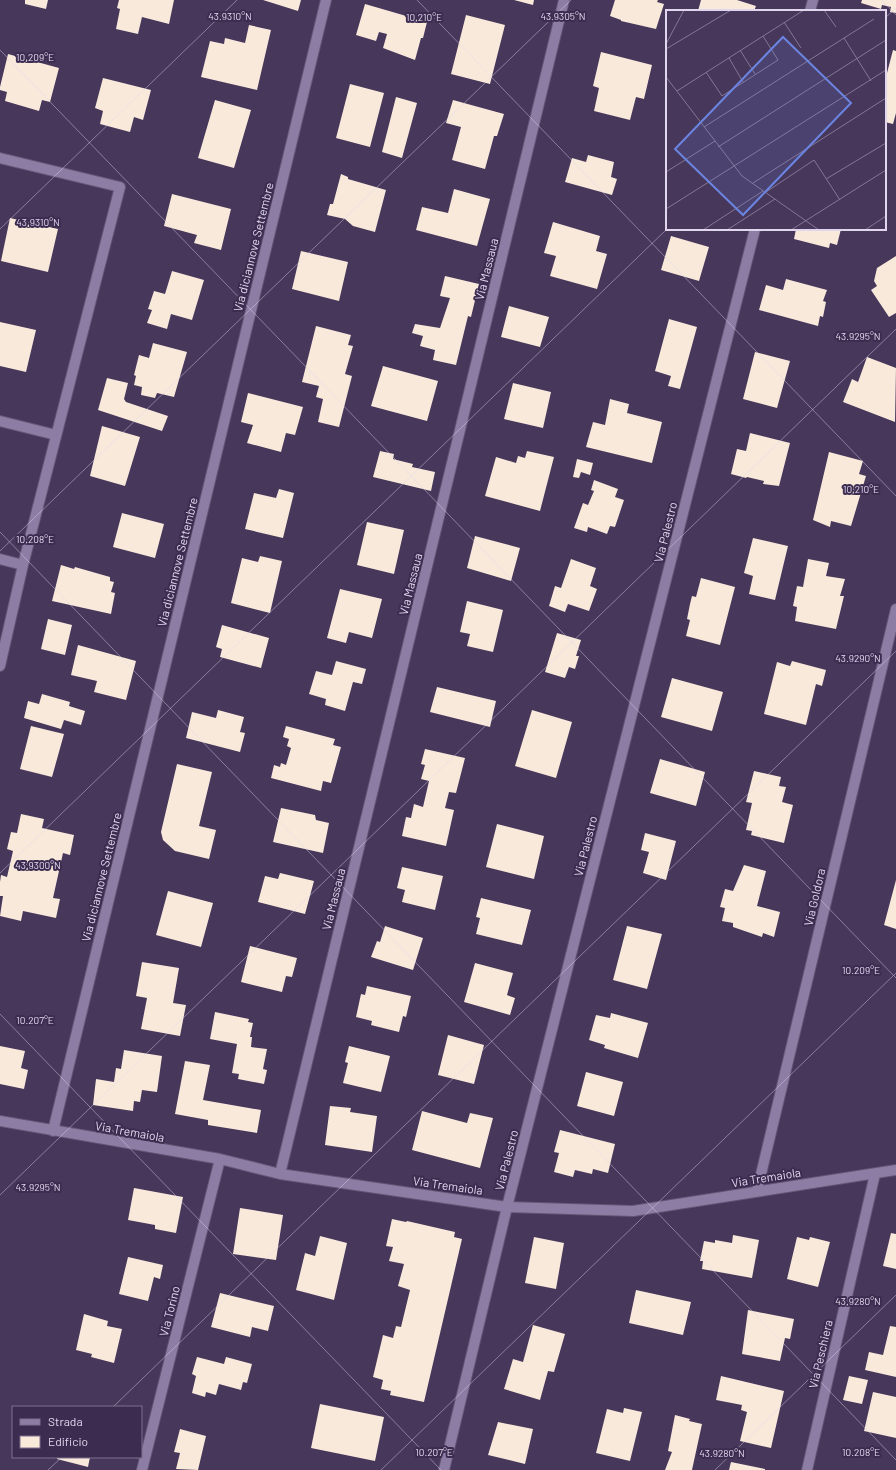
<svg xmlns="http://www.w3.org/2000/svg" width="896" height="1470" viewBox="0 0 896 1470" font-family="Barlow,sans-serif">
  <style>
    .building { fill: #f9e9db }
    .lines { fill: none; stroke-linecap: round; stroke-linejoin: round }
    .minor-casing { stroke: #635574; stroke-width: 12 }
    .minor { stroke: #8d7da5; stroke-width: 10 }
    .ticks { fill: none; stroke: #e0d7ee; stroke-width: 1; stroke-opacity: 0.45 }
    .labels { text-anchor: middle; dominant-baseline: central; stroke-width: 4; stroke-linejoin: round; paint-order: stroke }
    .street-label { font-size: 12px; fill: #e0d7ee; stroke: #3c2c50 }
    .inset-road { fill: none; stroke: #847796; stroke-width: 1 }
    .view { fill: #6b85e1; fill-opacity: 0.15; stroke: #6b85e1; stroke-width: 2 }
    .inset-edge { fill: none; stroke: #e0d7ee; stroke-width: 2 }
    .ticks-label { font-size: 10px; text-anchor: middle; fill: #e0d7ee; stroke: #3c2c50; stroke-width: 4; stroke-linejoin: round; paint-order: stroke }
  </style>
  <rect width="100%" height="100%" fill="#46375b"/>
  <path class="building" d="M25,0H48L46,9L25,4Z
    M119,0H174L169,24L142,17L138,34L116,29L120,9L117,8Z
    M263,0H301L298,11Z
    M514,0H534L533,5Z
    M615,0H658L657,2L664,4L656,29L621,21V20L610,16Z
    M701,0H737L756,6L754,11H698Z
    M862,0H896V13L890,12L891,7L882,5L881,9L861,3Z
    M365,4L427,22L423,38H421L415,60L383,48L387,34L379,32L376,41L356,35Z
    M466,15L505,25L490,84L451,74Z
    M249,25L271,30L257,90L201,77L210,41L224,44L225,38L245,43Z
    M893,50L896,51V113L893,124L885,122V73H887Z
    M601,52L652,65L644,99L636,97L630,120L594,111L599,88L593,86Z
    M8,54L59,68L50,102L42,100L39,111L5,101L7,92L0,90V87Z
    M103,78L151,90L143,120L134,117L130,132L100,124L103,111L95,108Z
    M350,84L384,93L370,147L336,138Z
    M396,97L417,103L402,158L382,152Z
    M215,100L251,110L234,168L198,158Z
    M453,100L504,114L497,136H494L485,169L452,160L461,127L446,123Z
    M588,155L614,162L611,177L617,179L612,195L565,182L572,158L586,162Z
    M341,174L348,177V179L386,190L375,232L353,226L345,219L327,215L330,204H333Z
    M454,189L490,199L477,246L416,230L422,207L448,213Z
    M172,194L231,209L221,250L194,243L197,235L164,226Z
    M10,218L58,229L48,272L1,261Z
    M553,222L600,236L596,251L607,254L597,289L550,276L556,256L544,253Z
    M796,229H841L837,245L830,243L829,248L794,239Z
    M671,236L709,247L699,281L661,270Z
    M301,251L348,262L339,301L292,289Z
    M896,256V313L889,317L871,290L877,286L874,281L877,268Z
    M172,271L204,280L192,320L171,314L167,329L147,323L152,310L148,309L154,291L165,294Z
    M445,276L479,284L471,317L468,316L456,365L433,360L435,350L420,346L423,336L412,333L415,324L440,328L450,298L440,296Z
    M786,279L827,290L823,301L826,302L823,317L820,316L818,326L759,310L766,285L783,290Z
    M509,306L549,317L540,347L501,337Z
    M669,319L697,327L680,389L668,386L671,376L655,371Z
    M0,322L36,330L26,372L0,366Z
    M316,326L351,335L348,345L353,346L345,374L352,376L339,427L318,422L323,399L316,397L319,386L302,382Z
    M153,343L187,352L174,397L157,393L155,398L141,395L142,387L134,385L136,376L134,375L139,355L149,358Z
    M755,352L790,361L777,408L743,399Z
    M867,357L896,368L895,422L843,402L852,379L858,382Z
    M383,366L438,381L427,421L371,406Z
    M107,378L128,383L124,399L126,402L168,416L162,431L98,410Z
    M513,383L551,392L543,428L504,419Z
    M248,393L303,407L295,435L286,433L281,452L247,443L253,425L241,422Z
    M610,399L629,404L627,413L662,422L652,463L586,447L593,422L605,425Z
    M102,426L140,437L125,486L90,476Z
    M750,433L790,443L779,486L763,484L764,481L747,477L746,478L731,474L737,449L746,451Z
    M380,451L394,454L393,459L413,464L412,467L435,472L431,491L373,477Z
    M527,451L554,457L540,511L485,496L496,457L516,463L518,456L525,458Z
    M829,452L863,461L859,474L866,476L851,526L831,521L830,527L813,520Z
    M577,459L593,463L590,475L581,472L579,478L573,477Z
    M594,480L618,489L615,497L624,500L615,527L610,526L607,534L588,527L587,532L574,528L583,503L588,505L594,491L591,490Z
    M279,489L294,493L283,538L245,529L254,493L276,498Z
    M122,513L164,524L155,558L113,547Z
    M367,522L404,530L394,574L357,565Z
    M475,536L520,548L511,581L467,568Z
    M753,538L788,546L775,600L749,594L753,576L744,573Z
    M260,556L282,561L270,613L231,603L242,558L258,562Z
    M571,559L596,568L590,586L597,589L589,611L568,604L565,612L549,606L555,586L561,588Z
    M808,559L829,563L826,576L845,579L840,596H844L836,629L795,621L797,607L793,606L797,586L803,587Z
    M61,565L74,569L75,567L110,577V581L114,582L111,592L115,593L111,614L52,601Z
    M701,578L735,587L720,645L686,636L690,620L687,619L690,604L692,596L696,597Z
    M340,589L382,599L372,638L349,632L346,643L327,638Z
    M467,601L503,610L493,652L467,646L470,634L460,632Z
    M48,619L72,625L65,655L41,649Z
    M222,625L269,638L261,668L220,657L222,649L216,647Z
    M557,633L581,640L576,656H579L575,669L569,667L565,678L545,672Z
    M78,645L136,661L126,700L94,692L97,681L71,675Z
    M336,661L366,669L362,684L353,682L345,711L325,705L326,699L309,694L316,671L332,675Z
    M792,661L826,670L822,686L816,684L806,725L764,714L777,662L790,666Z
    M672,678L723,692L712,731L661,717Z
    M437,687L496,701L490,727L430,712Z
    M42,694L70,702L69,706L85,711L81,725L64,720L61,729L24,718L28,701L39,704Z
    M218,710L244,717L240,732L245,733L240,752L186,738L192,712L216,718Z
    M532,710L572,722L556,778L515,766Z
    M31,726L64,734L52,777L20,769Z
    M286,726L335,739L333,745L341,747L331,783L323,781L321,791L271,778L274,765L280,767L281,763L286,765L291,748L287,746L289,739L283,737Z
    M425,749L465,758L456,793L449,792L445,808L454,810L446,846L402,836L406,817L411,818L414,804L423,807L429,781L421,779L425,765L421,764Z
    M660,759L705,772L696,806L650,793Z
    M177,764L212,772L199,826L216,830L209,859L175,851L163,840L161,832Z
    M754,771L781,777L779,786L786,787L782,802L793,805L784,843L751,835L752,831L746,830L752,803L746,802Z
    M281,808L315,815L316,820L329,823L323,853L273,842Z
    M21,814L44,819L42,828L74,835L70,855L63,853L53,898L60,899L56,918L23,911L21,921L0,916L3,896H0V882L1,875L7,877L13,851L7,849L11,832L17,833Z
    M497,824L544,836L534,879L486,867Z
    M645,833L676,841L666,880L643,873L649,852L641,850Z
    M744,865L766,871L757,906L780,912L774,937L763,933L762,937L733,927V923L722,921L725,908L720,907L725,889L733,891Z
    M402,867L443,876L435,910L402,902L405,890L397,888Z
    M280,873L314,881L305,914L258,902L265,876L278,879Z
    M896,880V929L884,925Z
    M168,891L213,903L201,947L156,935Z
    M481,898L531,910L522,945L476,934L480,918L476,917Z
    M385,926L423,938L413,970L371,957L377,941L380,942Z
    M627,926L662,934L647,989L613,980Z
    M250,946L297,958L292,977L286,976L282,992L241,982Z
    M142,962L179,968L173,1003L186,1005L180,1036L141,1029L147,998L136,996Z
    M475,963L513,973L507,995L515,998L510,1015L464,1002Z
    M367,986L411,996L406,1017L403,1016L399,1032L371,1025L372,1021L356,1017L361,994L365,995Z
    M215,1012L249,1019L248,1022L253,1023L250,1037H252L251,1047L267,1049L263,1069L267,1070L264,1084L238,1079L239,1074L232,1073L237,1044L210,1039Z
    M611,1013L648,1023L638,1058L604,1048L605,1045L589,1040L596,1015L610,1018Z
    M448,1035L484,1045L474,1084L438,1075Z
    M0,1046L25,1051L21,1068L28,1070L24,1089L0,1084Z
    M349,1046L390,1056L381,1092L343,1083L348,1063L345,1062Z
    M124,1050L162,1056L157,1092L142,1090L140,1102L134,1101L133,1111L93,1105L96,1079L114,1082L116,1068L121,1069Z
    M185,1061L210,1065L203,1100L261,1110L257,1133L208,1125V1120L175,1114Z
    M586,1072L623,1082L614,1116L577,1106Z
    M330,1106L351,1108L350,1112L377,1116L372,1152L325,1145Z
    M422,1111L467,1123L470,1113L493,1118L480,1168L412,1150Z
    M560,1130L615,1144L608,1173L593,1169L592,1174L575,1170L573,1177L554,1172L559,1153L554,1152Z
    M134,1188L183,1197L176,1233L155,1229V1225L128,1220Z
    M240,1208L283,1215L276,1260L233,1254Z
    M392,1219L406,1222L407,1221L455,1232L454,1237L462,1239L424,1402L390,1395L391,1391L381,1389L383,1380L373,1377L383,1335L393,1338L396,1326L401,1327L410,1290L398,1286L404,1264L389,1261L393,1247L386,1246Z
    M891,1233L896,1234V1269L883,1266Z
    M733,1235L759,1240L752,1278L702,1269L703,1261H700L704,1241L715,1243V1240L732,1243Z
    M320,1236L347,1243L334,1300L296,1290L305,1253L315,1256Z
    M534,1237L564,1243L556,1289L525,1283Z
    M797,1237L809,1240L810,1237L830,1242L818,1287L787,1279Z
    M128,1257L163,1265L160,1279L154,1277L148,1301L119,1294Z
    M636,1290L691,1302L683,1335L629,1323Z
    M220,1293L274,1306L268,1331L252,1327L250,1337L211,1327Z
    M748,1310L794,1319L790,1339L785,1338L780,1361L742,1354Z
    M84,1314L108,1321L107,1326L122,1329L114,1363L91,1357L92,1354L76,1350Z
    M533,1325L565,1334L554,1372L548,1371L540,1400L504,1389L513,1359L523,1362Z
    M890,1326L896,1327V1377L865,1370L869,1352L883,1355Z
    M197,1357L224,1364L226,1357L252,1364L247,1383L243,1382L241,1390L219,1384L216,1395L206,1392L205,1397L192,1393L196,1376L192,1374Z
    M721,1376L784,1391L771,1448L740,1441L747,1412L741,1410L742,1405L716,1400Z
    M849,1376L868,1380L862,1404L843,1400Z
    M873,1392L896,1397V1438L864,1431Z
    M320,1404L384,1417L375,1461L311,1448Z
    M624,1408L642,1412L630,1461L596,1453L607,1409L623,1413Z
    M675,1415L690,1419L689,1421L702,1424L692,1470H665L672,1452L668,1451Z
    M498,1422L533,1429L525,1464L488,1455Z
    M180,1429L206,1436L198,1470L176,1469L180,1453L174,1452Z
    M57,1457H90L88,1467L57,1459Z
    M731,1462L765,1469V1470H729Z"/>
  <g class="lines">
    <g class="minor-casing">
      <path id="minor" d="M810,11L813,0
        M0,158L120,187L23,565L0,666
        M0,421L56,435
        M0,559L23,565
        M0,1121L220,1159L280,1174L507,1207L633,1211L896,1170
        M53,1131L326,0
        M280,1174L564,0
        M757,1191L896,609
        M142,1470L220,1159
        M444,1470L507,1207L755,229
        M807,1470L875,1174"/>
    </g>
    <use href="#minor" class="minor"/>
  </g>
  <path class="ticks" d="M417,0L896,496M882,0L896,15M885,18L896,8M0,50L896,978M0,229L237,0M0,532L896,1460M0,551L571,0M0,873L667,229M0,1014L441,1470M0,1195L896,329M113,1407L896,651M48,1470L62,1457M381,1470L896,973M715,1470L896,1295"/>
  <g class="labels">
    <g class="street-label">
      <text transform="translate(253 247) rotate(-76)">Via diciannove Settembre</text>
      <text transform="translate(486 269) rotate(-76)">Via Massaua</text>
      <text transform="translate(665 532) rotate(-76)">Via Palestro</text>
      <text transform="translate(177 562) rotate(-76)">Via diciannove Settembre</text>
      <text transform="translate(410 584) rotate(-76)">Via Massaua</text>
      <text transform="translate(585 846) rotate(-76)">Via Palestro</text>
      <text transform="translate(101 877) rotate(-76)">Via diciannove Settembre</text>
      <text transform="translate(814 897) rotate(-77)">Via Goldora</text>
      <text transform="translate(333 899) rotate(-76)">Via Massaua</text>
      <text transform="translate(130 1131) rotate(10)">Via Tremaiola</text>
      <text transform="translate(506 1160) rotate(-76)">Via Palestro</text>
      <text transform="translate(766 1177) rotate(-9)">Via Tremaiola</text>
      <text transform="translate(448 1185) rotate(8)">Via Tremaiola</text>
      <text transform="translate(169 1311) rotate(-76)">Via Torino</text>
      <text transform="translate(820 1354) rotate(-77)">Via Peschiera</text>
    </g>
  </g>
  <g transform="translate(666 10)">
    <rect width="220" height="220" fill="#46375b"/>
    <path class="inset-road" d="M158,0L170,17M118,12L135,38M178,28L205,71M0,34L18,0M0,39L65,0M74,40L89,64M63,48L77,72M40,62L56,86L112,50L97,26M0,67L76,166L153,220M11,81L138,0M38,117L208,9M52,137L220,30M0,162L49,131M160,169L220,133M87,173L220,88M100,182L148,150L174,190M0,199L220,60M37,220L97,181M61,220L109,189M125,220L220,160M199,220L220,206"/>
    <path class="view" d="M117,27L185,93L77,205L9,139Z"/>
    <rect width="220" height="220" class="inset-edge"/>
  </g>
  <g class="ticks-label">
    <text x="230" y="20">43.9310°N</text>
    <text x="563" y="20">43.9305°N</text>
    <text x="424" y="21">10.210°E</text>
    <text x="35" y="61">10.209°E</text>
    <text x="38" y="226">43.9310°N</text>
    <text x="858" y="340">43.9295°N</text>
    <text x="861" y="493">10.210°E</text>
    <text x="35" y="543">10.208°E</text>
    <text x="858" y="662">43.9290°N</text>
    <text x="38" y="869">43.9300°N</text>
    <text x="861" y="974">10.209°E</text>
    <text x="35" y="1024">10.207°E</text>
    <text x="38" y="1191">43.9295°N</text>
    <text x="858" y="1305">43.9280°N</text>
    <text x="861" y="1456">10.208°E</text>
    <text x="434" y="1456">10.207°E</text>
    <text x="722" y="1457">43.9280°N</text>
  </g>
  <rect x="12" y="1406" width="130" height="52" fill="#3c2c50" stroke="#7e708f"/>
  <rect x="20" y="1419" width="20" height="6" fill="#8d7da5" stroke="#7e708f"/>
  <text x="48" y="1426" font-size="12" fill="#e0d7ee">Strada</text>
  <rect x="20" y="1436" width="20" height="12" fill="#f9e9db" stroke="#7e708f"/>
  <text x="48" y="1446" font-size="12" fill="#e0d7ee">Edificio</text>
</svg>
